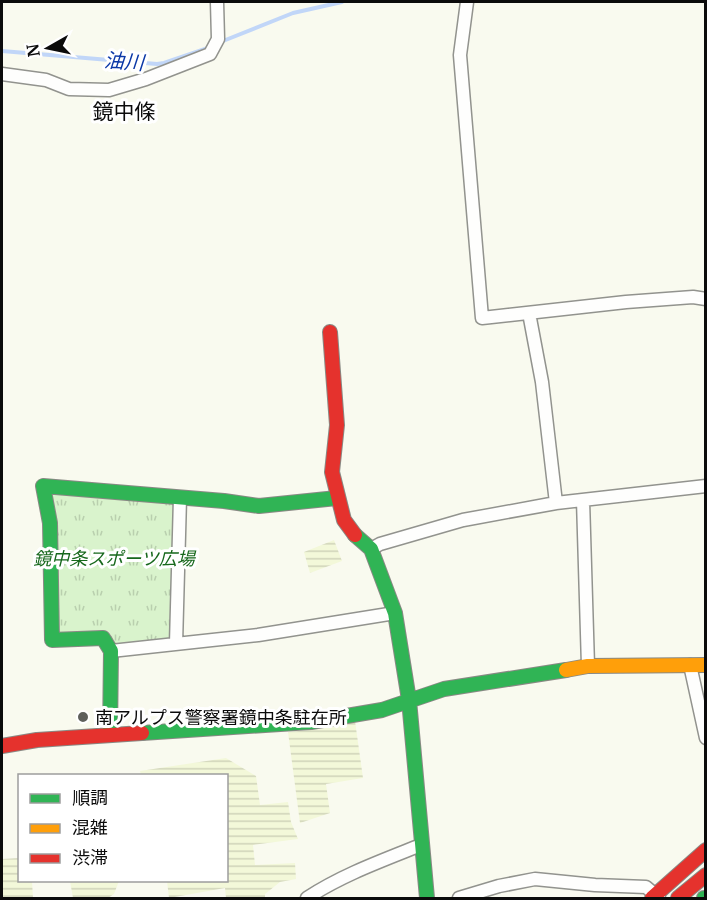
<svg xmlns="http://www.w3.org/2000/svg" width="707" height="900" viewBox="0 0 707 900" font-family="Merriweather,'Noto Sans JP',serif">
  <style>
    .farmland { fill: url(#farmland-rules) }
    .grass { fill: url(#grass-tufts) }
    .lines { fill: none; stroke-linecap: round; stroke-linejoin: round }
    .stream { stroke: #c1d6f8; stroke-width: 4 }
    .street-casing { stroke: #92938e; stroke-width: 15 }
    .fast-casing { stroke: #898984; stroke-width: 16 }
    .slow-casing { stroke: #898984; stroke-width: 16 }
    .jam-casing { stroke: #898984; stroke-width: 16 }
    .street { stroke: #fefefd; stroke-width: 12 }
    .fast { stroke: #30b455; stroke-width: 14 }
    .slow { stroke: #ff9f0a; stroke-width: 14 }
    .jam { stroke: #e5322d; stroke-width: 14 }
    .poi-dot { fill: #5e5f5b; stroke: #fff; stroke-width: 2 }
    .labels { text-anchor: middle; dominant-baseline: central; stroke-width: 6; stroke-linejoin: round; paint-order: stroke }
    .park-label { font-size: 18px; font-style: italic; fill: #17681c; stroke: #fff }
    .poi-label { font-size: 18px; fill: #0b0b0b; stroke: #fff; text-anchor: start }
    .water-label { font-size: 20px; font-style: italic; fill: #0b38a7; stroke: #fff }
    .quarter-label { font-size: 21px; fill: #0b0b0b; stroke: #fff }
  </style>
  <defs>
    <pattern id="farmland-rules" width="6" height="5" patternUnits="userSpaceOnUse" patternTransform="scale(1.5)"><rect width="6" height="5" fill="#f3f8d9"/><path d="M0 2.5h6" fill="none" stroke="#cfd3b9"/></pattern>
    <pattern id="grass-tufts" width="24" height="20" patternUnits="userSpaceOnUse" patternTransform="scale(1.5)"><rect width="24" height="20" fill="#d9f3cc"/><path d="M3 7l-1-3M5 7V3M7 7l1-3M15 17l-1-3M17 17v-4M19 17l1-3" fill="none" stroke="#b9cfae"/></pattern>
  </defs>
  <rect width="100%" height="100%" fill="#f9faef"/>
  <path class="farmland" d="M334,540L342,561L310,573L304,552Z
    M355,721L363,778L326,784L330,813L300,823L288,732L321,729Z
    M226,758L256,776L260,805L288,802L291,822L298,839L253,845L255,865L295,863L296,879L280,882L265,894V898H226L225,888L169,898L167,881L226,880V776L141,775L140,771Z
    M19,858L20,880L32,881L33,898H2V859Z
    M70,881V880L119,881L114,894L108,898H73Z"/>
  <path class="grass" d="M50,487L180,498L176,644L111,651L103,638L52,640Z"/>
  <g class="lines">
    <path class="stream" d="M223,41L293,13L342,2
      M2,51L157,64L164,63L208,48"/>
    <g class="street-casing">
      <path id="street" d="M467,2L460,55L482,318L626,302L693,297L706,299
        M2,74L46,80L69,89L109,90L146,79L210,54L218,39L217,2
        M529,313L542,382L556,503
        M583,500L588,666
        M371,549L380,544L463,520L556,503L706,486
        M176,644L180,498
        M111,651L258,635L395,613
        M690,665L706,738
        M307,898C342,875 381,861 421,845
        M459,898L499,886L535,879L595,885L646,887L659,898"/>
    </g>
    <g class="fast-casing">
      <path id="fast" d="M355,535L371,549L395,613L409,700L427,898
        M142,733L311,722L382,710L444,689L566,670
        M110,735L111,651L103,638L52,640L50,523L43,486L224,501L259,506L337,498
        M704,898H706"/>
    </g>
    <g class="slow-casing">
      <path id="slow" d="M566,670L588,666L706,665"/>
    </g>
    <g class="jam-casing">
      <path id="jam" d="M330,332L337,425L332,472L344,520L355,535
        M2,746L37,740L142,733
        M652,898L706,850
        M678,898L706,875"/>
    </g>
    <use href="#street" class="street"/>
    <use href="#fast" class="fast"/>
    <use href="#slow" class="slow"/>
    <use href="#jam" class="jam"/>
  </g>
  <circle class="poi-dot" cx="83" cy="717" r="6"/>
  <g class="labels">
    <g class="park-label">
      <text x="114" y="558">鏡中条スポーツ広場</text>
    </g>
    <g class="poi-label">
      <text x="95" y="717">南アルプス警察署鏡中条駐在所</text>
    </g>
    <g class="water-label">
      <text transform="translate(124 61) rotate(4)">油川</text>
    </g>
    <g class="quarter-label">
      <text x="124" y="111">鏡中條</text>
    </g>
  </g>
  <rect width="707" height="900" fill="none" stroke="#0b0b0b" stroke-width="6"/>
  <rect x="18" y="774" width="210" height="108" fill="#ffffff" stroke="#9d9d9d" stroke-width="1.5"/>
  <rect x="30" y="794" width="30" height="9" fill="#30b455" stroke="#9d9d9d" stroke-width="1.5"/>
  <text x="72" y="804" font-size="18" fill="#0b0b0b">順調</text>
  <rect x="30" y="824" width="30" height="9" fill="#ff9f0a" stroke="#9d9d9d" stroke-width="1.5"/>
  <text x="72" y="834" font-size="18" fill="#0b0b0b">混雑</text>
  <rect x="30" y="854" width="30" height="9" fill="#e5322d" stroke="#9d9d9d" stroke-width="1.5"/>
  <text x="72" y="864" font-size="18" fill="#0b0b0b">渋滞</text>
  <g transform="translate(48 48) rotate(261)" stroke="#ffffff" stroke-width="4.5" paint-order="stroke">
  <path d="M0-4.5L10 22L0 15L-10 22Z" fill="#0b0b0b"/>
  <text y="-9" font-size="16" font-weight="bold" text-anchor="middle" fill="#0b0b0b">N</text>
  </g>
</svg>
